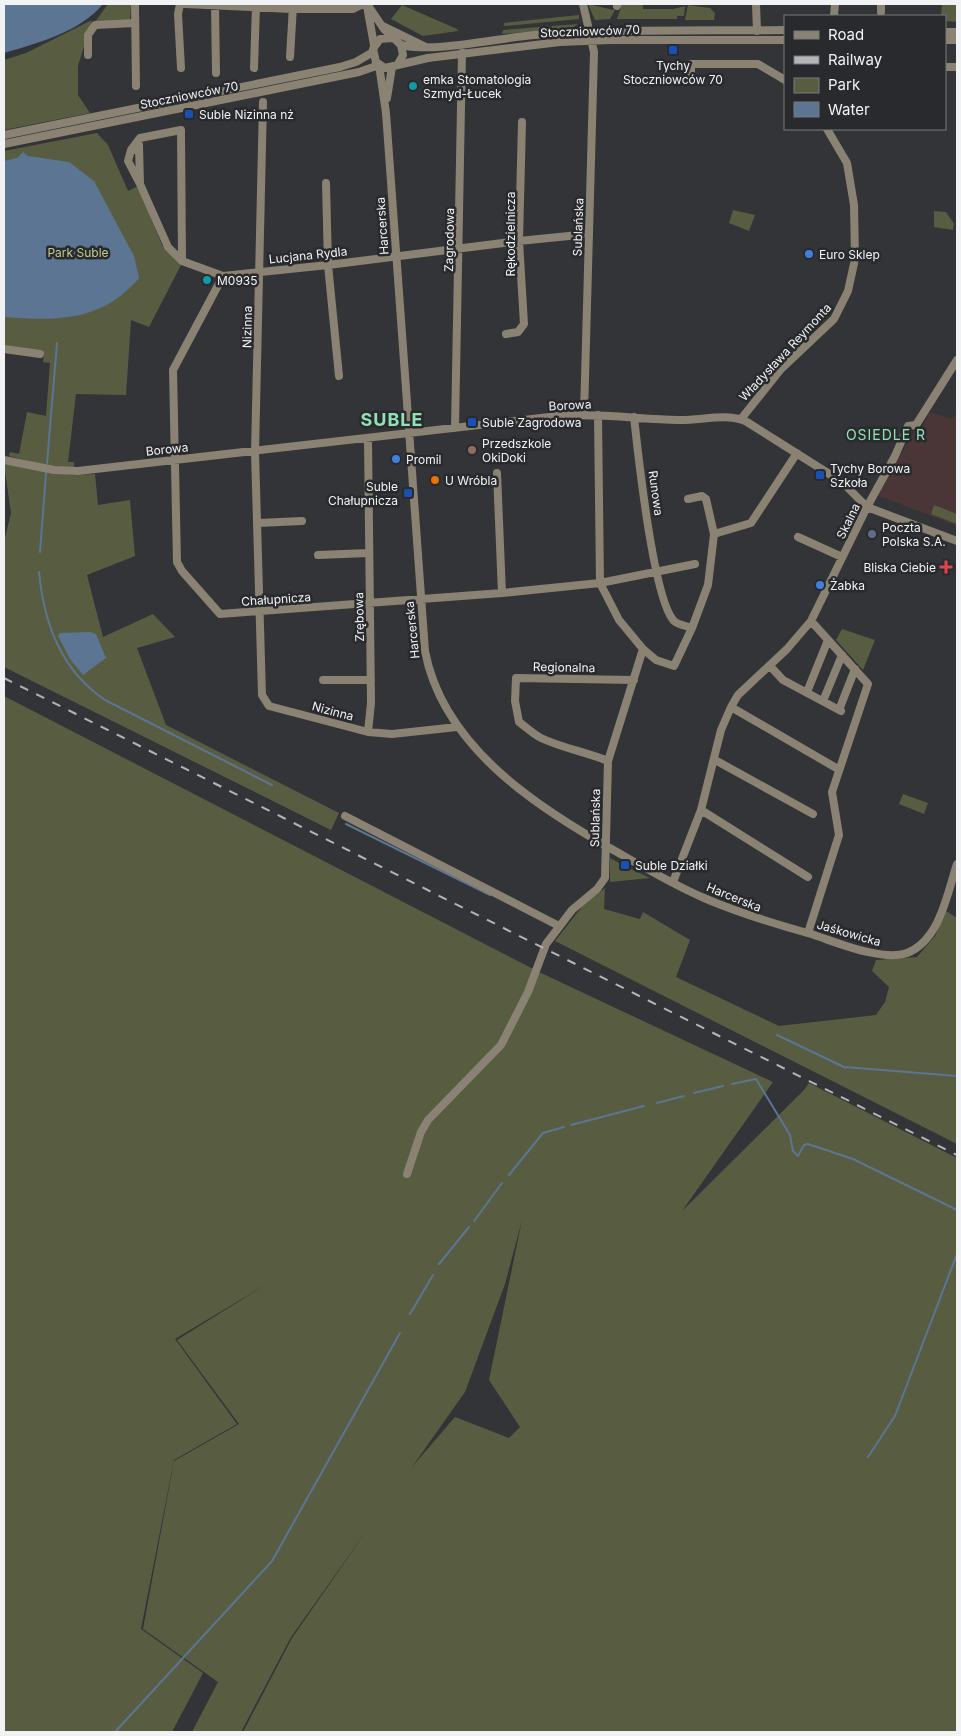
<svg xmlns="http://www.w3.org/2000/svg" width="961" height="1736" viewBox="0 0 961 1736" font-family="Inter,sans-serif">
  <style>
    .education { fill: #4a3637 }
    .green { fill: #585d42; fill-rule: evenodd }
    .water { fill: #5b7593 }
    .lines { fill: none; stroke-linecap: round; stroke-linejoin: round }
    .stream { stroke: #5b7593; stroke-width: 2 }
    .minor { stroke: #8a8272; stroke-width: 8 }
    .rail { stroke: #b4b5b7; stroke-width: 2; stroke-dasharray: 9 9; stroke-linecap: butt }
    .transit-dot { fill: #1a4fb4; stroke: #292a2d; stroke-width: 2 }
    .culture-dot { fill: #0f9aa8; stroke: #292a2d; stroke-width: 2 }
    .shop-dot { fill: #3f7fe0; stroke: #292a2d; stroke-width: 2 }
    .education-dot { fill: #8d6e63; stroke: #292a2d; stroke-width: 2 }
    .food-dot { fill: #e8710a; stroke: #292a2d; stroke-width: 2 }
    .service-dot { fill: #5c6f8a; stroke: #292a2d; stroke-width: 2 }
    .health-dot { fill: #e0444e; stroke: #292a2d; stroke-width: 2 }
    .labels { text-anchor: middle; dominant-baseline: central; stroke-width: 5; stroke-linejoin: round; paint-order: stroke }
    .street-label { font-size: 12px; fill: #f1f2f4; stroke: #292a2d }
    .poi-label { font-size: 12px; fill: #f1f2f4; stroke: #292a2d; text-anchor: start }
    .park-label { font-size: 12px; fill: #bfcb8b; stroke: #292a2d }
    .neighbourhood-label { font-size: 14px; letter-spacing: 1px; fill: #90e1b6; stroke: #292a2d }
    .district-label { font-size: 18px; font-weight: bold; letter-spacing: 1px; fill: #90e1b6; stroke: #292a2d }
  </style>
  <rect width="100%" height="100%" fill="#333437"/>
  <path class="education" d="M930,412L951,419L957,413V526L877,495L914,432L921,429Z"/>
  <path class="green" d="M108,4H131L130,21L95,22Z
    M588,4L613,10L618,4L610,19L595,20Z
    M622,4H643V9H673L685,6L684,16H677V19H617Z
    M942,4H957V22L945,21V16H941Z
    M402,5L457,29L458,31L423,36L391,19Z
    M688,5L710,8L715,13L714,20H685Z
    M579,15V19L504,26V23Z
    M92,20L78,66V95L90,113L4,130V60L26,53Z
    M578,24L572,28L502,34L503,30Z
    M97,133L108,145L128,191L138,186L162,245L181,265L149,327L131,320L126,395L76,394L68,462H74V468L49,466L9,456L10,452L19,454L27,412L46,416L50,363L43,362L44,353L4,349V151Z
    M733,210L755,215L749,231L729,223Z
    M934,211L946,212L954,224L953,230L934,227Z
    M4,464L74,475L95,474L98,505L130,500L135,556L87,575L103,637L153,614L175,637L137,648L166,725L339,813L331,830L4,667V542L11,513Z
    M934,505L957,514V524L931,514Z
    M842,629L875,640L863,670L836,640Z
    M4,696L541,973L773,1082L682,1211L804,1090L809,1083L957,1158V1732H243L292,1638L370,1526L291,1637L241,1732H192L218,1682L143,1629L174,1461L239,1424L177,1340L265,1285L175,1339L237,1424L174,1460L141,1629L203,1673L172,1732H4ZM522,1220L489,1380L520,1427L509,1438L455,1417L412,1467L465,1392L505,1284Z
    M903,794L928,803L924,814L899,804Z
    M610,858L621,864L620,866L626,869L627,867L650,878L610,882Z
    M605,888L604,909L640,919L643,912L690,940L676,977L779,1026L876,1015L885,1002L889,987L872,971L876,960L917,957L935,936L946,911L957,918V1144L555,941L585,903Z"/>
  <path class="water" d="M4,4H103C80,32 38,43 4,53Z
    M23,152L28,156L69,162L94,181L134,256L139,278C102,322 56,321 4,317V161L17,158Z
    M91,632L96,634L106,658L83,675L70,659L58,636L60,633Z"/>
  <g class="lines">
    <path class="stream" d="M47,463L57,343
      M40,552L46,473
      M39,572C44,624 61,670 105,700L272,785
      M346,824L490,895
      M777,1035L844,1067L957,1076
      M732,1084L756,1079L790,1135L793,1151L798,1156L804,1145L808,1144L853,1159L957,1210
      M694,1093L723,1086
      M657,1103L684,1096
      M571,1125L644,1106
      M509,1175L543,1133L564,1127
      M474,1221L502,1183
      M439,1264L469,1227
      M410,1314L433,1275
      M868,1457L895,1416L957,1254
      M115,1732L272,1561L400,1333"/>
    <path class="minor" d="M135,4L136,86
      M180,4L178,14L181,68
      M185,4L292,9H353L363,4
      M367,4L384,29L401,45L403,55L398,64
      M583,4L594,52L584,414
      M756,4L757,31
      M881,4V12
      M215,6L216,73
      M367,6L374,45
      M617,6L618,4
      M834,16L835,4
      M385,27L426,47
      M945,32H957
      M392,38L380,39L373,49L376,62L385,68L428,58L560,42L610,40H785
      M945,40H957
      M401,45C434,53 498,38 534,35C617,29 701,31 785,30
      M88,55V35L95,25L135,23
      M290,57L293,6
      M379,65L386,113L425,651C443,747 538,808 617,852C645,868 674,885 704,898C739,913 775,924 811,934C836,942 882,962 907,953C940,940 947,894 957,864
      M945,67H957
      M254,68L256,5
      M691,75V64H758L785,80
      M387,98L392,67
      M263,102L255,452L262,695L269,706L368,732L392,734L457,727
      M4,135L340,67L356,62L373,52
      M4,144L359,72L379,65
      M139,145L140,184L168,247L182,261
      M131,150L128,161L140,184
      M139,150H131L140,138L181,130L182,261L223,276
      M326,183L328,265L339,376
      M589,234L519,241L328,265L223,276L173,370L177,562L182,571L220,614L502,593L600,583L695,564
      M506,334L518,332L524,324L519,241L522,122
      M4,349L40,354
      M634,417C638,453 653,599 674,621C678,625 687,626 692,628
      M741,419L781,369L834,319L848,291L855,259L854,205L847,163L827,129
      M455,428L462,53
      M368,439L371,703L368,732
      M4,460L54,470L78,471L558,416C599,413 638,419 678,420C700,421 728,412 747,422L842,482L867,507L957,541
      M497,473L502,593
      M688,499L702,496L706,499L714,534
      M258,523L302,521
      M798,537L842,557
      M318,555L369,553
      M643,649L656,660L674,666L692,628L708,585L714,534L751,523L797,453
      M770,666L783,680L841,711
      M323,680H371
      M807,692L828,640
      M823,701L842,655
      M731,707L838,769
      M839,710L855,669
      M715,760L813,814
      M608,761C586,752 562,748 541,738C533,734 526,727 519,722L515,701L516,678L634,680
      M701,810L808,877
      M345,816L559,926
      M673,882L701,810L721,730L731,707L738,695L787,649L811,621L867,507L895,456L908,426L916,425L957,360
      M808,933L839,835L832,792L868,684L811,621
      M407,1174L421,1132L428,1120L501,1045L528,992L546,944L572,910L597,889L605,878L608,761L643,649L619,620L600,583L598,415"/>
    <path class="rail" d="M4,678L957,1155"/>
  </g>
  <g class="transit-dot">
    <rect x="668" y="45" width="10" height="10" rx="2.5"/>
    <rect x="184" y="109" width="10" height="10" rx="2.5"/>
    <rect x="467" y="417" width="10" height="10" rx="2.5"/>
    <rect x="815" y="470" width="10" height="10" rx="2.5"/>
    <rect x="403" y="488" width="10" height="10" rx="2.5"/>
    <rect x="620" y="860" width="10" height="10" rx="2.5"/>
  </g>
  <g class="culture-dot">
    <circle cx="413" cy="86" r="5"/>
    <circle cx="207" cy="280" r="5"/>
  </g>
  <g class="shop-dot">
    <circle cx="809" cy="254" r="5"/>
    <circle cx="396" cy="459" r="5"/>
    <circle cx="820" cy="585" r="5"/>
  </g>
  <circle class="education-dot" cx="472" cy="450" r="5"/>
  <circle class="food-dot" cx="435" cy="480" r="5"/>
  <circle class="service-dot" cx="872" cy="534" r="5"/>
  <path class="health-dot" d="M943.5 559.5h5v5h5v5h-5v5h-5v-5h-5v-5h5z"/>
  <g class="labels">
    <g class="street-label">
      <text transform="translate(590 31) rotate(-2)">Stoczniowców 70</text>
      <text transform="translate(189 95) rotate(-11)">Stoczniowców 70</text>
      <text transform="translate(382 226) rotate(-94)">Harcerska</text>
      <text transform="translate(578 227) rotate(-88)">Sublańska</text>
      <text transform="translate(510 234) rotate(-90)">Rękodzielnicza</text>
      <text transform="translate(449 240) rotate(-89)">Zagrodowa</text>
      <text transform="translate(308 255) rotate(-6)">Lucjana Rydla</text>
      <text transform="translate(247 327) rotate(-89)">Nizinna</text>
      <text transform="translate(785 352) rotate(-47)">Władysława Reymonta</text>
      <text transform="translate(570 405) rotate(-3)">Borowa</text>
      <text transform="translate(167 449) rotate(-6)">Borowa</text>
      <text transform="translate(656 493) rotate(82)">Runowa</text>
      <text transform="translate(848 521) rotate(-64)">Skalna</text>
      <text transform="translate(276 599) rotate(-4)">Chałupnicza</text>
      <text transform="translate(359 617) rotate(-91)">Zrębowa</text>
      <text transform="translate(412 630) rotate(-96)">Harcerska</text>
      <text transform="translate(564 667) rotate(1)">Regionalna</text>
      <text transform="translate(333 711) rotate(15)">Nizinna</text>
      <text transform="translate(595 818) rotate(-89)">Sublańska</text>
      <text transform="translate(734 897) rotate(22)">Harcerska</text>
      <text transform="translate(849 933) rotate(16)">Jaśkowicka</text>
    </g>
    <g class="poi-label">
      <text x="673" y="65" text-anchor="middle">Tychy<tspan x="673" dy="14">Stoczniowców 70</tspan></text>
      <text x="423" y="79">emka Stomatologia<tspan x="423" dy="14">Szmyd-Łucek</tspan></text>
      <text x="199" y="114">Suble Nizinna nż</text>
      <text x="819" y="254">Euro Sklep</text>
      <text x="217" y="280">M0935</text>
      <text x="482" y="422">Suble Zagrodowa</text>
      <text x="482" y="443">Przedszkole<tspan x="482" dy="14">OkiDoki</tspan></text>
      <text x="406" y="459">Promil</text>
      <text x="830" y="468">Tychy Borowa<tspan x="830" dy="14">Szkoła</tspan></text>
      <text x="445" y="480">U Wróbla</text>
      <text x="398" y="486" text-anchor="end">Suble<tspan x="398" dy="14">Chałupnicza</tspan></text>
      <text x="882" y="527">Poczta<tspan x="882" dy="14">Polska S.A.</tspan></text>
      <text x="936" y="567" text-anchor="end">Bliska Ciebie</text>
      <text x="830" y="585">Żabka</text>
      <text x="635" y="865">Suble Działki</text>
    </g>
    <g class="park-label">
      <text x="78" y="252">Park Suble</text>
    </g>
    <g class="neighbourhood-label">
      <text x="886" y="434">OSIEDLE R</text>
    </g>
    <g class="district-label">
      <text x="392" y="419">SUBLE</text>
    </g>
  </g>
  <rect width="961" height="1736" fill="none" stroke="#f1f2f4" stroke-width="10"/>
  <rect x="784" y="15" width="162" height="115" fill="#292a2d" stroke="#797a7d"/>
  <rect x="794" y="31" width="25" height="8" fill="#8a8272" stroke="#797a7d"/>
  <text x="828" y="40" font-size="15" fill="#f1f2f4">Road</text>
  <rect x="794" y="56" width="25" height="8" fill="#b4b5b7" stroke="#797a7d"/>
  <text x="828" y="65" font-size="15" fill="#f1f2f4">Railway</text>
  <rect x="794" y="78" width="25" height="15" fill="#585d42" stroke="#797a7d"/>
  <text x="828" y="90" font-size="15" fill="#f1f2f4">Park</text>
  <rect x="794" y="102" width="25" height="15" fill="#5b7593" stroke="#797a7d"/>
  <text x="828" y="115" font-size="15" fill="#f1f2f4">Water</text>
</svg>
